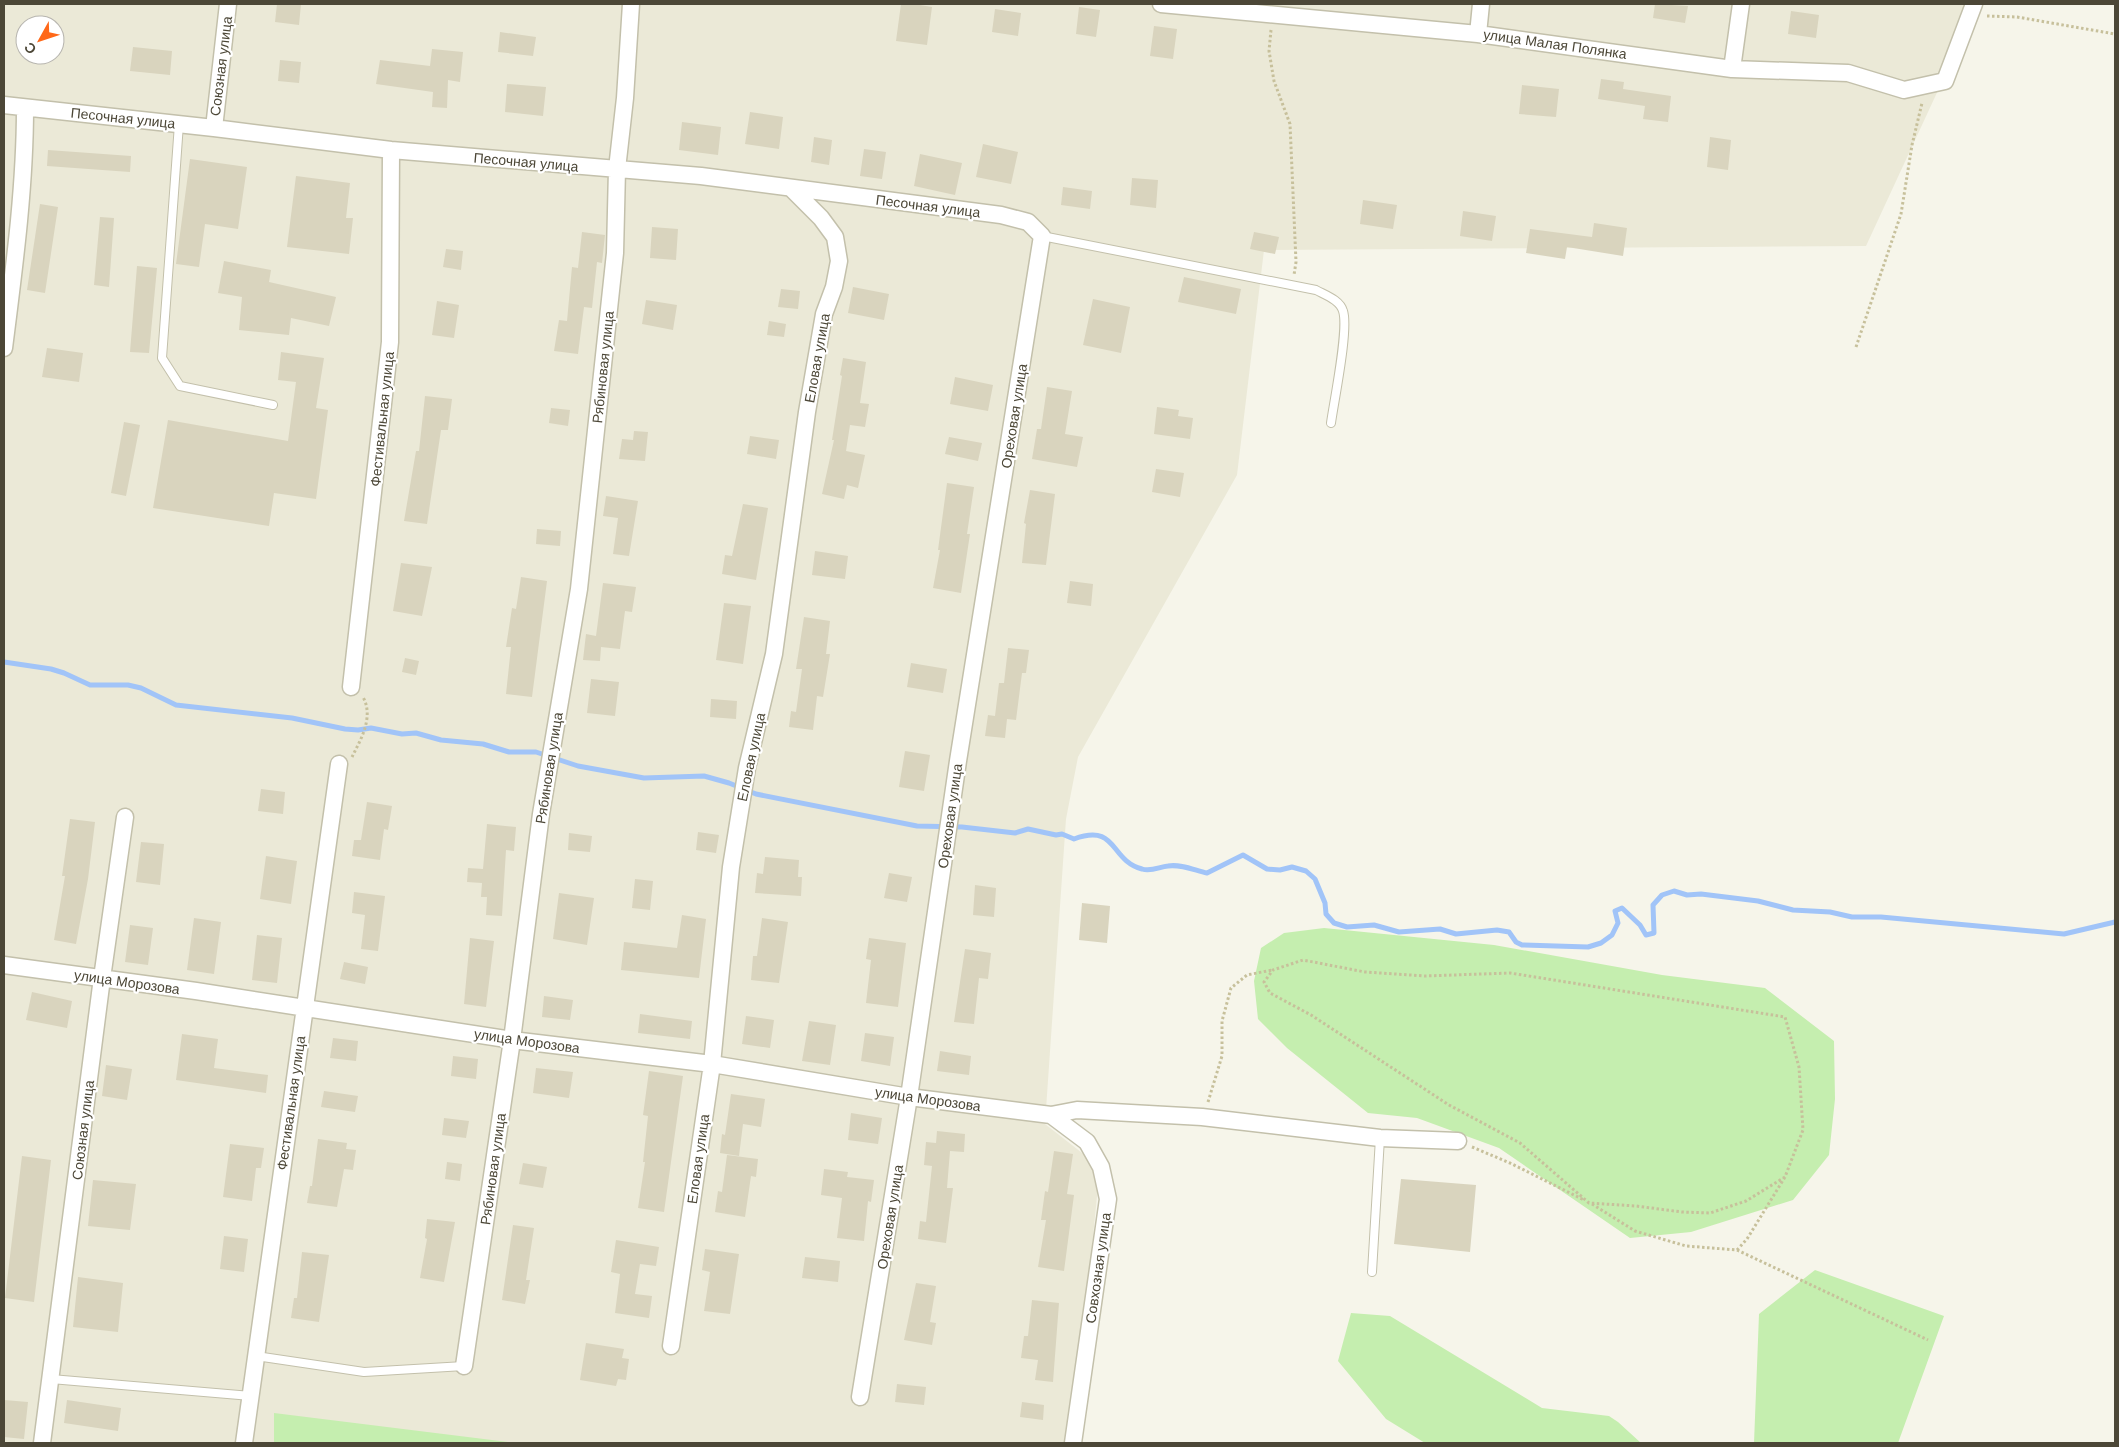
<svg xmlns="http://www.w3.org/2000/svg" width="2119" height="1447" viewBox="0 0 2119 1447" font-family="Helvetica,sans-serif">
  <style>
    .residential { fill: #ebe9d7; fill-rule: evenodd }
    .green { fill: #c5eeaf }
    .lines { fill: none; stroke-linecap: round; stroke-linejoin: round }
    .stream { stroke: #a1c4f8; stroke-width: 5 }
    .building { fill: #d9d4be }
    .lane-casing { stroke: #c3c0ab; stroke-width: 10 }
    .street-casing { stroke: #c3c0ab; stroke-width: 19 }
    .path { stroke: #c7c09b; stroke-width: 3; stroke-dasharray: 2.5 2.5; stroke-linecap: butt }
    .lane { stroke: #fff; stroke-width: 8 }
    .street { stroke: #fff; stroke-width: 16 }
    .labels { text-anchor: middle; dominant-baseline: central; stroke-width: 4.5; stroke-linejoin: round; paint-order: stroke }
    .street-label { font-size: 14px; fill: #4c4737; stroke: #fff }
  </style>
  <rect width="100%" height="100%" fill="#f6f5ea"/>
  <path class="residential" d="M4,4H1978L1866,246L1264,250L1237,475L1078,757L1066,819L1045,1124L1100,1167L1072,1443H4ZM25,25H55V55H25Z"/>
  <path class="green" d="M1324,928L1494,945L1662,975L1765,988L1834,1041L1835,1099L1829,1155L1793,1200L1691,1232L1630,1238L1499,1148L1417,1118L1368,1113L1287,1048L1258,1019L1254,981L1261,948L1284,933Z
    M1815,1270L1944,1316L1898,1443H1754L1759,1314Z
    M1351,1313L1390,1316L1542,1408L1609,1416L1618,1422L1641,1443H1425L1386,1419L1338,1361Z
    M274,1413L516,1443H274Z"/>
  <g class="lines">
    <path class="stream" d="M4,662L51,669L64,673L90,685H128L141,688L176,705L292,718L345,729L358,730L371,728L402,734L416,733L441,740L483,744L509,752H536L578,766L644,778L704,776L729,783L756,794L917,826L962,827L1015,833L1028,829L1056,835L1062,834L1074,839C1118,823 1109,860 1142,869C1151,872 1159,867 1168,866C1181,864 1194,870 1207,873L1243,855L1267,869L1280,870L1292,867L1306,871L1315,879L1325,903L1326,914L1334,923L1347,927L1374,925L1399,932L1440,929L1456,934L1497,930L1509,932L1516,942L1522,945L1588,947L1601,943L1612,935L1618,923L1615,911L1622,908L1640,925L1646,935L1654,933L1653,905L1662,895L1674,891L1687,895L1701,894L1758,901L1793,910L1830,912L1852,917H1881L2064,934L2115,922"/>
  </g>
  <path class="building" d="M277,4H301L299,25L275,22Z
    M901,4H920V5L932,7L927,45L896,41Z
    M1655,4L1688,6L1685,23L1653,18Z
    M1079,7L1100,10L1096,37L1076,34Z
    M995,9L1021,13L1018,36L992,32Z
    M1791,11L1819,15L1816,38L1788,34Z
    M1154,26L1177,29L1173,59L1150,56Z
    M500,32L536,37L533,56L498,52Z
    M133,47L172,51L170,75L130,71Z
    M432,49L463,52L460,82L448,80L447,108L432,107L433,92L376,84L380,60L430,66Z
    M280,60L301,62L299,83L278,81Z
    M1601,79L1624,82L1623,89L1671,96L1668,122L1643,119L1645,106L1598,99Z
    M507,84L546,87L543,116L505,112Z
    M1522,85L1559,89L1556,117L1519,114Z
    M750,112L783,117L779,149L745,144Z
    M682,122L721,127L718,155L679,150Z
    M814,137L832,140L829,165L811,162Z
    M1710,137L1731,140L1728,170L1707,167Z
    M983,144L1018,152L1011,184L976,177Z
    M864,149L886,152L882,179L860,176Z
    M48,150L131,156L130,172L47,166Z
    M920,154L962,163L955,195L914,186Z
    M190,159L247,167L238,229L205,224L199,267L176,264Z
    M296,176L350,183L346,218H353L349,254L287,247Z
    M1132,178L1158,180L1156,208L1130,205Z
    M1063,187L1092,191L1090,209L1061,205Z
    M1363,200L1397,205L1393,229L1360,224Z
    M40,204L58,207L45,293L27,290Z
    M1463,211L1496,216L1492,241L1460,236Z
    M100,217L114,218L109,287L94,285Z
    M1594,223L1627,228L1623,256L1567,247L1565,259L1526,253L1530,229L1592,237Z
    M652,227L678,229L676,260L650,258Z
    M582,232L605,235L602,263L597,262L592,308L584,307L578,354L554,351L559,320L567,321L572,267L578,268Z
    M1254,232L1279,237L1275,254L1250,249Z
    M446,249L463,251L461,270L443,267Z
    M224,261L271,270L269,282L336,297L329,326L291,318L289,335L239,330L242,297L218,293Z
    M137,266L157,268L149,353L130,352Z
    M1184,277L1241,289L1236,314L1178,302Z
    M853,287L889,294L884,320L848,313Z
    M781,289L800,291L798,309L778,307Z
    M1093,299L1130,307L1121,353L1083,345Z
    M646,300L677,305L673,330L642,324Z
    M437,301L459,305L454,338L432,335Z
    M769,321L786,324L784,337L767,335Z
    M47,348L83,353L79,382L42,377Z
    M281,352L324,358L316,408L328,410L316,499L274,493L269,526L153,508L168,420L288,441L296,382L278,380Z
    M843,358L866,362L860,403L869,404L865,427L850,425L846,451L865,455L858,488L847,485L844,499L822,494L834,440H832L842,376L840,375Z
    M955,377L993,385L988,411L950,404Z
    M1047,387L1072,391L1065,434L1083,437L1077,467L1032,459L1037,429H1041Z
    M425,396L452,399L448,430H441L427,524L404,521L416,451H419Z
    M1157,407L1179,410L1178,416L1193,418L1190,439L1154,434Z
    M551,408L570,410L568,426L549,423Z
    M124,422L140,425L126,496L111,493Z
    M634,431L648,432L645,461L619,459L622,439L633,440Z
    M750,436L779,440L776,459L747,454Z
    M949,437L982,443L978,461L945,454Z
    M1156,469L1184,473L1180,497L1152,492Z
    M947,483L974,487L967,534H970L961,593L933,588L940,550H938Z
    M1030,490L1055,494L1046,565L1022,563L1026,524L1024,523Z
    M606,496L638,501L629,556L613,554L618,518L603,516Z
    M743,504L768,508L756,580L722,574L725,555L732,556Z
    M537,529L561,531L560,546L536,544Z
    M815,551L848,556L845,579L812,575Z
    M401,563L432,567L422,616L393,611Z
    M521,577L547,581L532,697L506,694L511,647H506L512,608L516,609Z
    M1070,581L1093,584L1091,606L1067,603Z
    M603,583L636,587L632,612L625,611L620,649L601,647L600,661L583,660L586,634L596,636Z
    M724,603L751,606L743,664L716,660Z
    M804,617L830,621L826,654H830L823,697L817,696L813,730L789,727L791,711L796,712L802,669H796Z
    M1008,648L1029,650L1026,673H1022L1016,720L1007,719L1005,738L985,736L988,715L995,716L999,683H1004Z
    M405,658L419,661L416,675L402,672Z
    M911,663L947,669L943,693L907,687Z
    M591,679L619,682L615,716L587,713Z
    M711,699L737,701L736,719L710,717Z
    M905,751L930,755L924,791L899,787Z
    M261,789L285,792L283,814L258,811Z
    M367,802L392,806L388,830L384,829L380,860L352,856L354,840H361Z
    M70,819L95,822L88,879L76,944L54,940L65,876H62Z
    M487,824L516,827L514,851L506,850L502,916L486,915L487,897H481L482,883L467,882L468,868L483,869Z
    M698,832L719,835L716,853L696,850Z
    M569,833L592,836L590,852L568,850Z
    M141,842L164,844L160,885L136,882Z
    M266,856L297,861L291,904L260,899Z
    M765,857L799,860L798,877H802L801,896L755,893L757,873L763,874Z
    M889,873L912,877L907,902L884,898Z
    M635,879L653,881L650,910L632,908Z
    M975,885L996,888L994,917L973,915Z
    M354,892L385,896L378,951L361,949L365,915L352,913Z
    M559,893L594,898L587,945L553,939Z
    M1082,903L1110,906L1107,943L1079,940Z
    M682,915L706,919L699,978L621,970L624,942L677,948Z
    M194,918L221,922L214,974L187,970Z
    M762,918L788,922L779,983L751,980L753,956H757Z
    M130,925L153,928L148,965L125,962Z
    M257,935L282,938L277,983L252,980Z
    M470,938L494,941L486,1007L464,1004Z
    M869,938L906,943L898,1007L866,1003L871,960L866,959Z
    M965,949L991,953L988,979L979,978L974,1024L954,1022Z
    M344,962L368,967L365,984L340,979Z
    M32,992L72,1001L67,1028L26,1020Z
    M544,996L573,1000L570,1020L542,1017Z
    M640,1014L692,1021L690,1039L638,1033Z
    M746,1016L774,1020L770,1048L742,1044Z
    M809,1021L836,1025L830,1065L802,1061Z
    M865,1033L894,1037L890,1066L861,1061Z
    M182,1034L218,1039L214,1068L268,1075L266,1093L176,1080Z
    M333,1038L358,1041L356,1061L330,1058Z
    M940,1051L971,1056L969,1075L937,1071Z
    M453,1056L478,1059L476,1079L451,1076Z
    M106,1065L132,1069L127,1100L102,1096Z
    M536,1068L573,1072L569,1098L533,1093Z
    M649,1071L683,1076L664,1212L638,1208L645,1162H643L648,1116L643,1115Z
    M324,1091L358,1096L355,1112L321,1107Z
    M731,1094L765,1099L761,1127L743,1124L739,1156L720,1153L722,1134L725,1135Z
    M851,1113L882,1118L878,1144L848,1140Z
    M444,1118L469,1121L466,1138L442,1135Z
    M937,1131L965,1134L964,1152L950,1151L947,1188H953L946,1243L918,1239L920,1221L926,1222L932,1166L924,1165L926,1142L936,1143Z
    M318,1139L347,1143L346,1149L356,1150L353,1170L344,1169L337,1207L307,1203L310,1186H312Z
    M230,1144L264,1148L261,1168H256L252,1201L223,1197Z
    M1054,1151L1073,1154L1067,1194L1074,1195L1064,1271L1038,1267L1046,1220H1041L1045,1191L1048,1192Z
    M727,1155L758,1159L756,1177L751,1176L745,1217L715,1212L718,1191L722,1192Z
    M22,1156L51,1160L34,1302L5,1298Z
    M447,1162L462,1164L460,1181L445,1179Z
    M523,1163L547,1167L543,1188L519,1184Z
    M824,1169L848,1172L847,1177L874,1180L871,1202L868,1201L864,1241L837,1238L842,1198L821,1195Z
    M1401,1179L1476,1185L1470,1252L1394,1244Z
    M93,1180L136,1184L130,1230L88,1226Z
    M427,1219L455,1222L444,1282L420,1278L427,1239L425,1238Z
    M513,1225L534,1228L526,1280H530L525,1304L502,1300Z
    M224,1236L248,1239L244,1272L220,1269Z
    M616,1240L659,1247L656,1266L640,1264L635,1294L652,1296L649,1318L615,1313L620,1274L611,1272Z
    M705,1249L739,1254L730,1314L704,1311L710,1272L702,1270Z
    M302,1252L329,1255L319,1322L291,1318L294,1298H297Z
    M805,1257L840,1261L838,1282L802,1278Z
    M78,1277L123,1283L118,1332L73,1327Z
    M916,1283L936,1286L930,1322L936,1323L932,1345L904,1340Z
    M1032,1300L1059,1303L1053,1382L1035,1380L1038,1360L1021,1358L1024,1336H1028Z
    M586,1343L624,1349L622,1358L629,1359L626,1380L618,1379L616,1386L580,1380Z
    M897,1384L926,1387L924,1405L895,1402Z
    M4,1400L28,1402L24,1439L4,1437Z
    M67,1400L121,1408L118,1431L64,1423Z
    M1022,1402L1044,1405L1043,1420L1020,1417Z"/>
  <g class="lines">
    <g class="lane-casing">
      <path id="lane" d="M179,124L162,358L180,386L273,405
        M1042,236L1316,290C1325,295 1340,300 1343,311C1349,329 1334,401 1331,423
        M1372,1272L1380,1138
        M256,1356L364,1372L464,1366
        M51,1379L251,1396"/>
    </g>
    <g class="street-casing">
      <path id="street" d="M1161,4L1478,34L1732,69L1848,73L1904,90L1945,81L1974,4
        M1478,34L1481,4
        M1732,69L1741,4
        M4,105L214,128L391,150L701,176L1001,215L1028,222L1042,236L958,761L909,1097L860,1397
        M214,128L228,4
        M4,348C14,269 25,188 25,108
        M351,687L390,342L391,150
        M4,965L196,991L512,1040L712,1064L909,1097L1051,1115L1077,1110L1202,1117L1380,1138L1458,1141
        M1051,1115L1087,1142L1101,1167L1108,1199L1073,1443
        M671,1346L712,1064L731,867L747,768L774,654L807,412L824,314L834,287L839,261L835,237L821,218L792,189
        M464,1366L512,1040L541,814L579,589L615,253L617,169L625,98L631,4
        M42,1443L102,978L125,817
        M244,1443L339,764"/>
    </g>
    <path class="path" d="M1987,16L2017,17L2115,34
      M1271,30L1269,51L1274,81L1290,124L1296,262L1294,275
      M1856,347L1901,214L1912,145L1922,103
      M352,757C361,739 374,717 363,697
      M1208,1102L1222,1056V1021L1231,988L1247,975L1272,970
      M1472,1147L1510,1163L1584,1200
      M1592,1204L1635,1231L1686,1246L1737,1250L1928,1340
      M1737,1250L1747,1239L1785,1177L1803,1130L1799,1067L1785,1017L1510,973L1425,976L1365,972L1303,960L1273,970L1264,982L1270,993L1311,1015L1449,1105L1520,1143L1589,1203L1636,1206L1682,1212L1710,1213L1746,1201L1785,1177"/>
    <use href="#lane" class="lane"/>
    <use href="#street" class="street"/>
  </g>
  <g class="labels">
    <g class="street-label">
      <text transform="translate(1555 44) rotate(8)">улица Малая Полянка</text>
      <text transform="translate(221 66) rotate(-83)">Союзная улица</text>
      <text transform="translate(123 118) rotate(6)">Песочная улица</text>
      <text transform="translate(526 162) rotate(5)">Песочная улица</text>
      <text transform="translate(928 206) rotate(7)">Песочная улица</text>
      <text transform="translate(817 358) rotate(-80)">Еловая улица</text>
      <text transform="translate(603 367) rotate(-84)">Рябиновая улица</text>
      <text transform="translate(1014 416) rotate(-81)">Ореховая улица</text>
      <text transform="translate(382 419) rotate(-84)">Фестивальная улица</text>
      <text transform="translate(751 757) rotate(-78)">Еловая улица</text>
      <text transform="translate(549 768) rotate(-81)">Рябиновая улица</text>
      <text transform="translate(950 816) rotate(-82)">Ореховая улица</text>
      <text transform="translate(127 982) rotate(8)">улица Морозова</text>
      <text transform="translate(527 1041) rotate(8)">улица Морозова</text>
      <text transform="translate(928 1099) rotate(8)">улица Морозова</text>
      <text transform="translate(291 1103) rotate(-82)">Фестивальная улица</text>
      <text transform="translate(83 1130) rotate(-83)">Союзная улица</text>
      <text transform="translate(698 1159) rotate(-82)">Еловая улица</text>
      <text transform="translate(493 1169) rotate(-82)">Рябиновая улица</text>
      <text transform="translate(890 1217) rotate(-81)">Ореховая улица</text>
      <text transform="translate(1098 1268) rotate(-82)">Совхозная улица</text>
    </g>
  </g>
  <rect width="2119" height="1447" fill="none" stroke="#4c4737" stroke-width="10"/>
  <g transform="translate(40 40) rotate(230)"><circle r="24" fill="#ffffff" stroke="#b7b5af"/>
  <path d="M0-4L9 19L0 12L-9 19Z" fill="#ff6818"/>
  <text y="-8" font-size="14" font-weight="bold" text-anchor="middle" fill="#4c4737">С</text>
  </g>
</svg>
